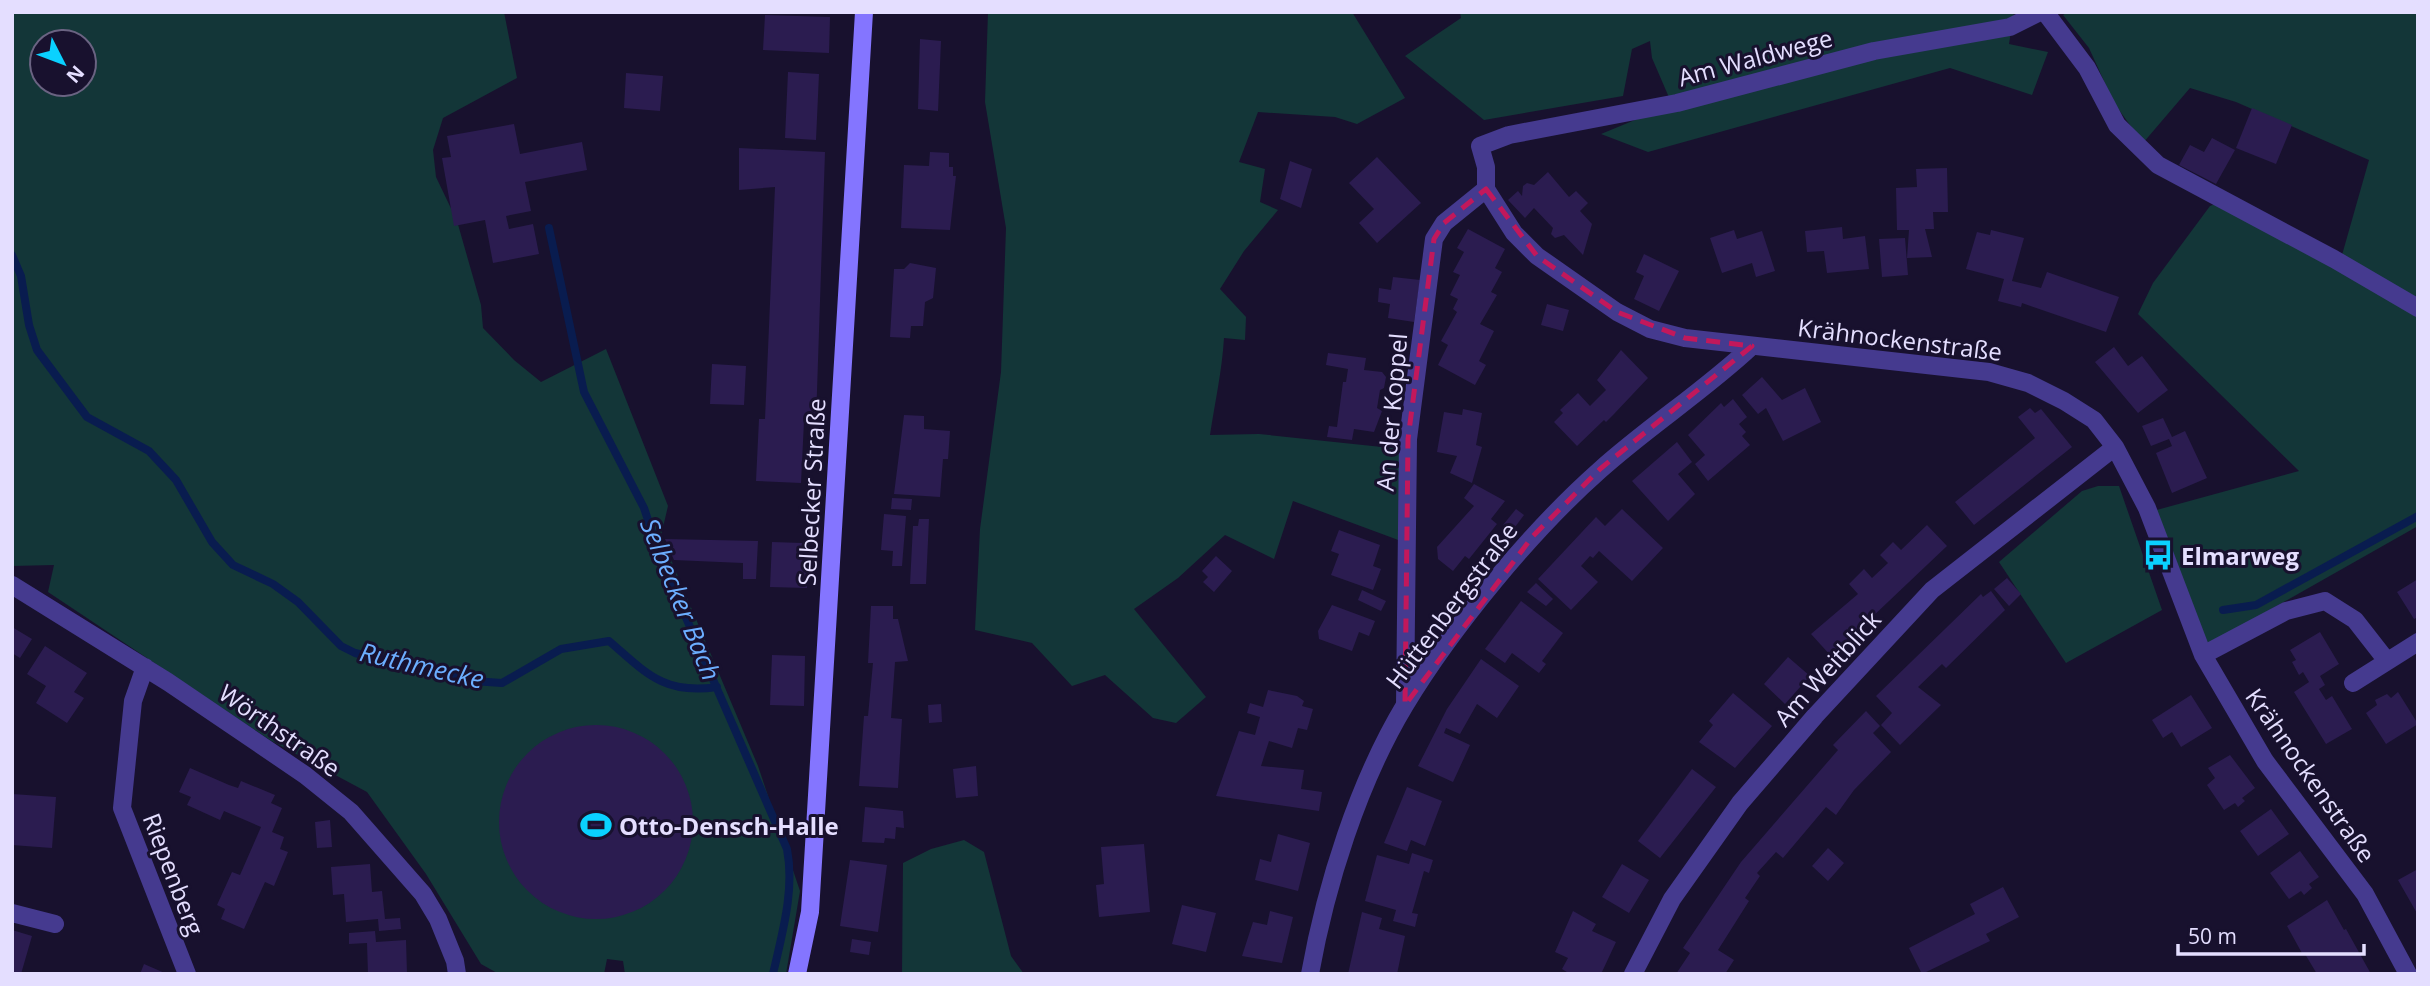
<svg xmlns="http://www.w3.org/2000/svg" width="2430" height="986" viewBox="0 0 2430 986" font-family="'Open Sans',sans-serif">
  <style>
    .green { fill: #133638; fill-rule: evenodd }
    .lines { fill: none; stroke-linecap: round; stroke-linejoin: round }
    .stream { stroke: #091c4f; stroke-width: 8 }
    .building { fill: #2b1c50 }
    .street { stroke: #453a8f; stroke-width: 18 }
    .secondary { stroke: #8475ff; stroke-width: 18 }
    .marked { fill: none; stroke: #c2185b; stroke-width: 5; stroke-dasharray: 14 9; stroke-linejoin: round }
    .labels { text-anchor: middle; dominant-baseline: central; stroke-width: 6; stroke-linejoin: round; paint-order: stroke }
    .street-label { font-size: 24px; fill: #e4deff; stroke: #18112e }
    .poi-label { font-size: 24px; font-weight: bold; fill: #e4deff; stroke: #18112e; text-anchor: start }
    .water-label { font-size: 26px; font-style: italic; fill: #6caeff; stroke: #18112e }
  </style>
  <rect width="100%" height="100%" fill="#18112e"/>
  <path class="green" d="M12,12H504L517,78L443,118L433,150L436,177L457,221L481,305L483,328L514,360L541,382L606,349L668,506L661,536L758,766L800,891L786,974H625L623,961L607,959L604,974H499L481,964L426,874L367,792L270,740L48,592L54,565L12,566ZM42,42H84V84H42Z
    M988,12H1352L1405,98L1357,124L1335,117L1258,112L1239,162L1265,169L1260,202L1278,210L1244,251L1220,289L1246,317L1245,340L1224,338C1222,371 1215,402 1210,435L1259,434L1401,449V541L1293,501L1274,559L1225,535L1178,578L1134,609L1206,697L1176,723L1153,718L1105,675L1072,686L1032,643L975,630L980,529L1001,372L1006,228L985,102Z
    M1460,12H2014L2009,44L2048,52L2032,95L1950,68L1648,152L1601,134L1647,115L1674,109L1652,58L1650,41L1632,49L1623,96L1484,120L1405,56L1461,18Z
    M2068,12H2418V526L2206,646L2153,511L2299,471L2138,314L2153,283L2210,206L2228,199L2342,255L2369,160L2236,102L2190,88L2143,143L2114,103L2089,48L2063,15Z
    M2098,486H2119L2162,610L2066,663L1999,562L2082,491Z
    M964,840L984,852L1011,956L1024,974H902L903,863L931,849Z"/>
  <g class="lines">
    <path class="stream" d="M549,228L584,392L644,508L663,565L787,849C795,890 782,934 773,974
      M12,255L21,276L29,325L37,350L87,417L149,451L176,480L212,542L233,565L273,584L298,602L341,646L355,653L473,681L502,683L561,649L609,641C646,673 664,695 717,687
      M2223,610L2256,605L2418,516"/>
  </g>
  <path class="building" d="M765,15L830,17L829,53L763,50Z
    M920,39L941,41L938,111L918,109Z
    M788,72L819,74L816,140L785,138Z
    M626,73L663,76L660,111L624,108Z
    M2252,108L2292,125L2276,164L2236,148Z
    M514,124L520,154L582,142L587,170L525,182L531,211L506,216L509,229L533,224L539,254L493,263L485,220L454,226L442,158L451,157L447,136Z
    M2212,138L2235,150L2216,184L2179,165L2190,145L2204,152Z
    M739,148L825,152L816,421H804L801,483L756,481L759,419H765L775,187L739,190Z
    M930,152L949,153V167H953V176H956L950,230L901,228L904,165L929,166Z
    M1377,157L1421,203L1377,243L1359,223L1374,209L1349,183Z
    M1290,161L1312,169L1301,208L1280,199Z
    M1947,168L1948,212H1933L1934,229H1925L1932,257L1907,258L1909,230H1897L1896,188L1917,187L1916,169Z
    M1548,172L1569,197L1576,191L1588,203L1580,211L1592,224L1583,255L1564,235L1555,238L1551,234L1553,228L1534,208L1525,218L1508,200L1518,191L1522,196L1523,186L1527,183L1534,185Z
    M1842,227L1843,239L1865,236L1869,269L1827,273L1824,251L1807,252L1805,231Z
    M1468,229L1505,249L1495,268L1502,272L1491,292L1497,295L1480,324L1494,331L1479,361L1486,365L1475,385L1438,365L1448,345L1441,341L1457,312L1453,309L1458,299L1450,295L1460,275L1453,272L1464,252L1457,248Z
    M1734,230L1737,239L1762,231L1775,271L1756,277L1752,263L1722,273L1710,238Z
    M1991,230L2024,238L2012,281L2041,288L2047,272L2119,297L2106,332L2022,303L2021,307L1998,301L2004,279L1966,269L1977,232L1990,235Z
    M1905,238L1908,275L1882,277L1879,239Z
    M1644,254L1679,271L1659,311L1634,299L1644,276L1636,272Z
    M910,263L936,268L933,298L925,302L923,326H911L910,338L890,337L894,269H904Z
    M1393,277L1420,280L1414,322L1388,318L1390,304L1378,302L1379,288L1391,290Z
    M1547,304L1569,310L1563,331L1541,325Z
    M2114,347L2128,366L2142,356L2168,390L2138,413L2095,362Z
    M1621,350L1648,378L1614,414L1606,422L1604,420L1577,446L1554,422L1563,413L1560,410L1578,393L1590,406L1606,390L1597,380Z
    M1328,353L1366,358L1364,370L1382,372L1386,377L1384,388L1380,390L1377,408L1382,411L1374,432L1354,429L1352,440L1327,437L1329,426L1337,427L1343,382H1346L1348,369L1326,365Z
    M712,364L746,366L744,405L710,404Z
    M1762,377L1782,400L1805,388L1821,422L1783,441L1766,408L1758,414L1742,395Z
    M1733,399L1747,417L1739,424L1746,432L1742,436L1750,445L1708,481L1695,464L1705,455L1688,435L1721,403L1724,407Z
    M2030,408L2035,413L2041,409L2072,447L1974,525L1955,502L2035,438L2018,417Z
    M1463,409L1482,413L1476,445L1482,447L1472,483L1450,473L1457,456L1437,452L1444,412L1462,415Z
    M904,415L924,416V429L950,431L948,459H943L940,497L894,494Z
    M2163,418L2172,437L2185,431L2207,478L2172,493L2156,453L2172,446L2169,439L2151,446L2142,426Z
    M1677,442L1692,462L1678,474L1695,494L1668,521L1632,481Z
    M1474,484L1505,501L1491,519L1497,524L1469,559L1465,556L1453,571L1438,559L1437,547L1474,506L1464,498Z
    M892,498L912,499L911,510L891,509Z
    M1516,509L1524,515L1512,531L1503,525Z
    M1622,509L1663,548L1632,581L1599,551L1593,558L1590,556L1581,566L1598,582L1571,610L1538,579L1596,517L1605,526Z
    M884,514L906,516L902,566H892L893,551L881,550Z
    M919,519H929L926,584H910L913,526H918Z
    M1927,525L1947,546L1831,656L1811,634L1858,594L1849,584L1864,569L1872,578L1888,563L1880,555L1893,542L1901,550Z
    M1339,530L1380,545L1373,566L1381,569L1373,590L1331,575L1339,554L1331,551Z
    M665,539L758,541L756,579H743V563L674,560Z
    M772,542L802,543L808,548L807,588L770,587Z
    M1216,556L1232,571L1214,592L1203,582L1208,577L1202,571Z
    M2007,578L2021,594L2009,606L1994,589Z
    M2418,579V617L2414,619L2397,592Z
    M1536,583L1553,599L1546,606L1527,592Z
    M1362,590L1386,601L1381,611L1358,600Z
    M1991,591L2005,610L1946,668L1942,664L1918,687L1941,705L1900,745L1881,725L1892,713L1876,696L1981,594L1983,597Z
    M1521,601L1563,633L1542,661L1546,664L1539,673L1512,653L1505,663L1485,649Z
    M1332,605L1375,621L1369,636L1359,632L1352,651L1319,639L1318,631Z
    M871,606H893V619H898L908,661L895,662L891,718L902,719L898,788L859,786L864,716H868L873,663H868Z
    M12,627L32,639L20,658L12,653Z
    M2320,632L2339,664L2320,676L2325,685L2319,689L2326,700L2332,696L2352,729L2326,744L2294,692L2309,682L2303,672L2299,675L2292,662L2296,660L2290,650Z
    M45,646L87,673L74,692L84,698L67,723L36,703L46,686L27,674Z
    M772,655L805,656L804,706L770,705Z
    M1788,657L1810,676L1785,704L1764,684Z
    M1481,659L1519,686L1497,718L1477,704L1460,734L1446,728L1444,733L1470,745L1453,782L1418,766L1447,709Z
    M1268,690L1297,696L1304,701L1302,706L1313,709L1307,730L1298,728L1292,748L1269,741L1261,766L1304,770L1301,789L1322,792L1319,811L1216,796L1239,731L1255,735L1260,717L1247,713L1250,703L1263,707Z
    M2398,692L2418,724L2386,744L2366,713L2377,705L2375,700L2387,694L2391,698Z
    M1733,693L1772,726L1735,768L1699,742L1713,725L1709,721Z
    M2191,695L2212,728L2181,747L2172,732L2163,738L2152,720Z
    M941,704L942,722L929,723L928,705Z
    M1866,711L1880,726L1873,733L1891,752L1854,790L1836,815L1826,807L1783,858L1776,852L1757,873L1760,876L1745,898L1749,901L1718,950L1734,960L1725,974H1676L1690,953L1683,948L1741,862L1838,750L1833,745Z
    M499 822a97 97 0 1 1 194 0a97 97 0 1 1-194 0Z
    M2230,755L2255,788L2242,798L2245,801L2238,807L2235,803L2224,810L2207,785L2215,778L2208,768Z
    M976,766L978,796L956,798L953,769Z
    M190,768L229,785L238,788L241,781L275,795L271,803L282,808L272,832L284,837L280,849L288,852L274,886L265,882L244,929L221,919L225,909L217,905L232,872L240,875L261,827L224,811L220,820L187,805L191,797L179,792Z
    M1692,769L1716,787L1660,858L1638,841Z
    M1407,787L1442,801L1425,846L1411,840L1407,851L1384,843Z
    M12,794L56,797L52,848L12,845Z
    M865,807L903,811L904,828L896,827L895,839L885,838L884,843L862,842Z
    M2271,809L2289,834L2258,856L2240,831Z
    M330,820L332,847L317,848L315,822Z
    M1278,834L1310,843L1298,891L1255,880L1260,859L1271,862Z
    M1144,844L1150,912L1099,917L1096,885L1104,884L1101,847Z
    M1828,848L1844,863L1828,881L1812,866Z
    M2300,851L2319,877L2309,884L2312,888L2304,895L2301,891L2289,899L2270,873Z
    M1412,853L1433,860L1429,873L1424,871L1412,913L1418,914L1415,927L1393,921L1396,910L1365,901L1377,855L1409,864Z
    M850,860L887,865L878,932L840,926Z
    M370,864L372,892L382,891L385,919L400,918L401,929L379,931L378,919L346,922L344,894L333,895L331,867Z
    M1622,864L1649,880L1629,913L1602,897Z
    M2418,869V915L2398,880Z
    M2003,887L2019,917L1986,934L1990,941L1922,974L1909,948L1975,914L1970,904Z
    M2327,900L2344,930L2346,929L2371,974H2317L2305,954L2303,955L2287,926Z
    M1182,905L1216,913L1206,952L1172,944Z
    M1270,911L1293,917L1282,963L1242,956L1253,922L1267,925Z
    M1573,911L1596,924L1592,931L1616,942L1601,974H1570L1562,969L1568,958L1555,952Z
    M1362,912L1382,918L1379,929L1405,936L1397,974H1348Z
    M12,930L32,936L21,974H12Z
    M375,931L376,942L406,940L407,974H368L367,943L349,944V933Z
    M852,939L871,942L869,955L850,952Z
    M144,964L167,974H140Z"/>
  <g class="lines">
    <path class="street" d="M2040,12L2010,27L1874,51L1677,103L1509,135L1480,146L1486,167V189L1514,233L1537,256L1617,312L1650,329L1685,338L1989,372L2028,383L2064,401L2094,420L2115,447L2147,508L2203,655L2265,761L2365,894L2408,974
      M2045,12L2087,68L2117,125L2158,165L2334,259L2418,308
      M12,585L168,682L305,775L351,812L423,894L438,919L455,961L457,974
      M2203,655L2286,611L2325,601L2355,620L2387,661
      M145,667L133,701L122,808L187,974
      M2353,683L2418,642
      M1405,705L1408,439L1434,239L1444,223L1486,189
      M12,913L55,924
      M1310,974C1326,885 1358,783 1405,705C1453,626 1531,531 1600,470C1649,426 1704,391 1752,346
      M1633,974L1672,899L1740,803L1815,716L1932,590L2115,447"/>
    <path class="secondary" d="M797,974L810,912L864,12"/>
  </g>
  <path class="marked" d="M1486,189L1537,256L1617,312L1685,338L1752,346L1600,469L1533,536L1405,705L1408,439L1434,239L1444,223Z"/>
  <defs>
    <g id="bus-bare" transform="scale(2.415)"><path d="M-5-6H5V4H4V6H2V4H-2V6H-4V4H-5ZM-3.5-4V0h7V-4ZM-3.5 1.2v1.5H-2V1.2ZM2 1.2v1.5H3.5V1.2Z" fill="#0ad1ff" stroke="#18112e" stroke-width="2.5" paint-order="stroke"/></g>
    <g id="stadium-bare" transform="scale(2.415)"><path d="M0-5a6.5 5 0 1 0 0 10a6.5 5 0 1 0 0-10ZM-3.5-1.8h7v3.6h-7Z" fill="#0ad1ff" stroke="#18112e" stroke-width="2.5" paint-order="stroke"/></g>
  </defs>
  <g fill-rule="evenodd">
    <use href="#bus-bare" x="2158" y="555"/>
    <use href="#stadium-bare" x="596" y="825"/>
  </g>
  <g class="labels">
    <g class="street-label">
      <text transform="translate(1755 57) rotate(-15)">Am Waldwege</text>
      <text transform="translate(1900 339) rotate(7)">Krähnockenstraße</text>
      <text transform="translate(1391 412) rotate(-85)">An der Koppel</text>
      <text transform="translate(811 492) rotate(-87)">Selbecker Straße</text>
      <text transform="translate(1451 605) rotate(-53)">Hüttenbergstraße</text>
      <text transform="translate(1827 668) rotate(-48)">Am Weitblick</text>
      <text transform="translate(280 730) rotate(35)">Wörthstraße</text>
      <text transform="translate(2311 775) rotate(55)">Krähnockenstraße</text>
      <text transform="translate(174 874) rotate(69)">Riepenberg</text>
    </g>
    <g class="poi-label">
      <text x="2181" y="555">Elmarweg</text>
      <text x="619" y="825">Otto-Densch-Halle</text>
    </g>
    <g class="water-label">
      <text transform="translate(681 599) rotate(68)">Selbecker Bach</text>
      <text transform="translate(422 665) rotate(13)">Ruthmecke</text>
    </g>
  </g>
  <rect width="2430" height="986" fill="none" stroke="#e4deff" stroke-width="28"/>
  <g transform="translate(63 63) rotate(132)"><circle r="33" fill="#18112e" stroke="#6a6382" stroke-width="2"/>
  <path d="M0-5L12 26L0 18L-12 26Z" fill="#0ad1ff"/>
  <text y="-10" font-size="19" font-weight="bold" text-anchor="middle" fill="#e4deff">N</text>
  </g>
  <path d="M2178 944v10h186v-10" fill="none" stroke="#e4deff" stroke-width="3.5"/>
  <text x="2188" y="944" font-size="21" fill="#e4deff" stroke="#18112e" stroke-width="5" paint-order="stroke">50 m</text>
</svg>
